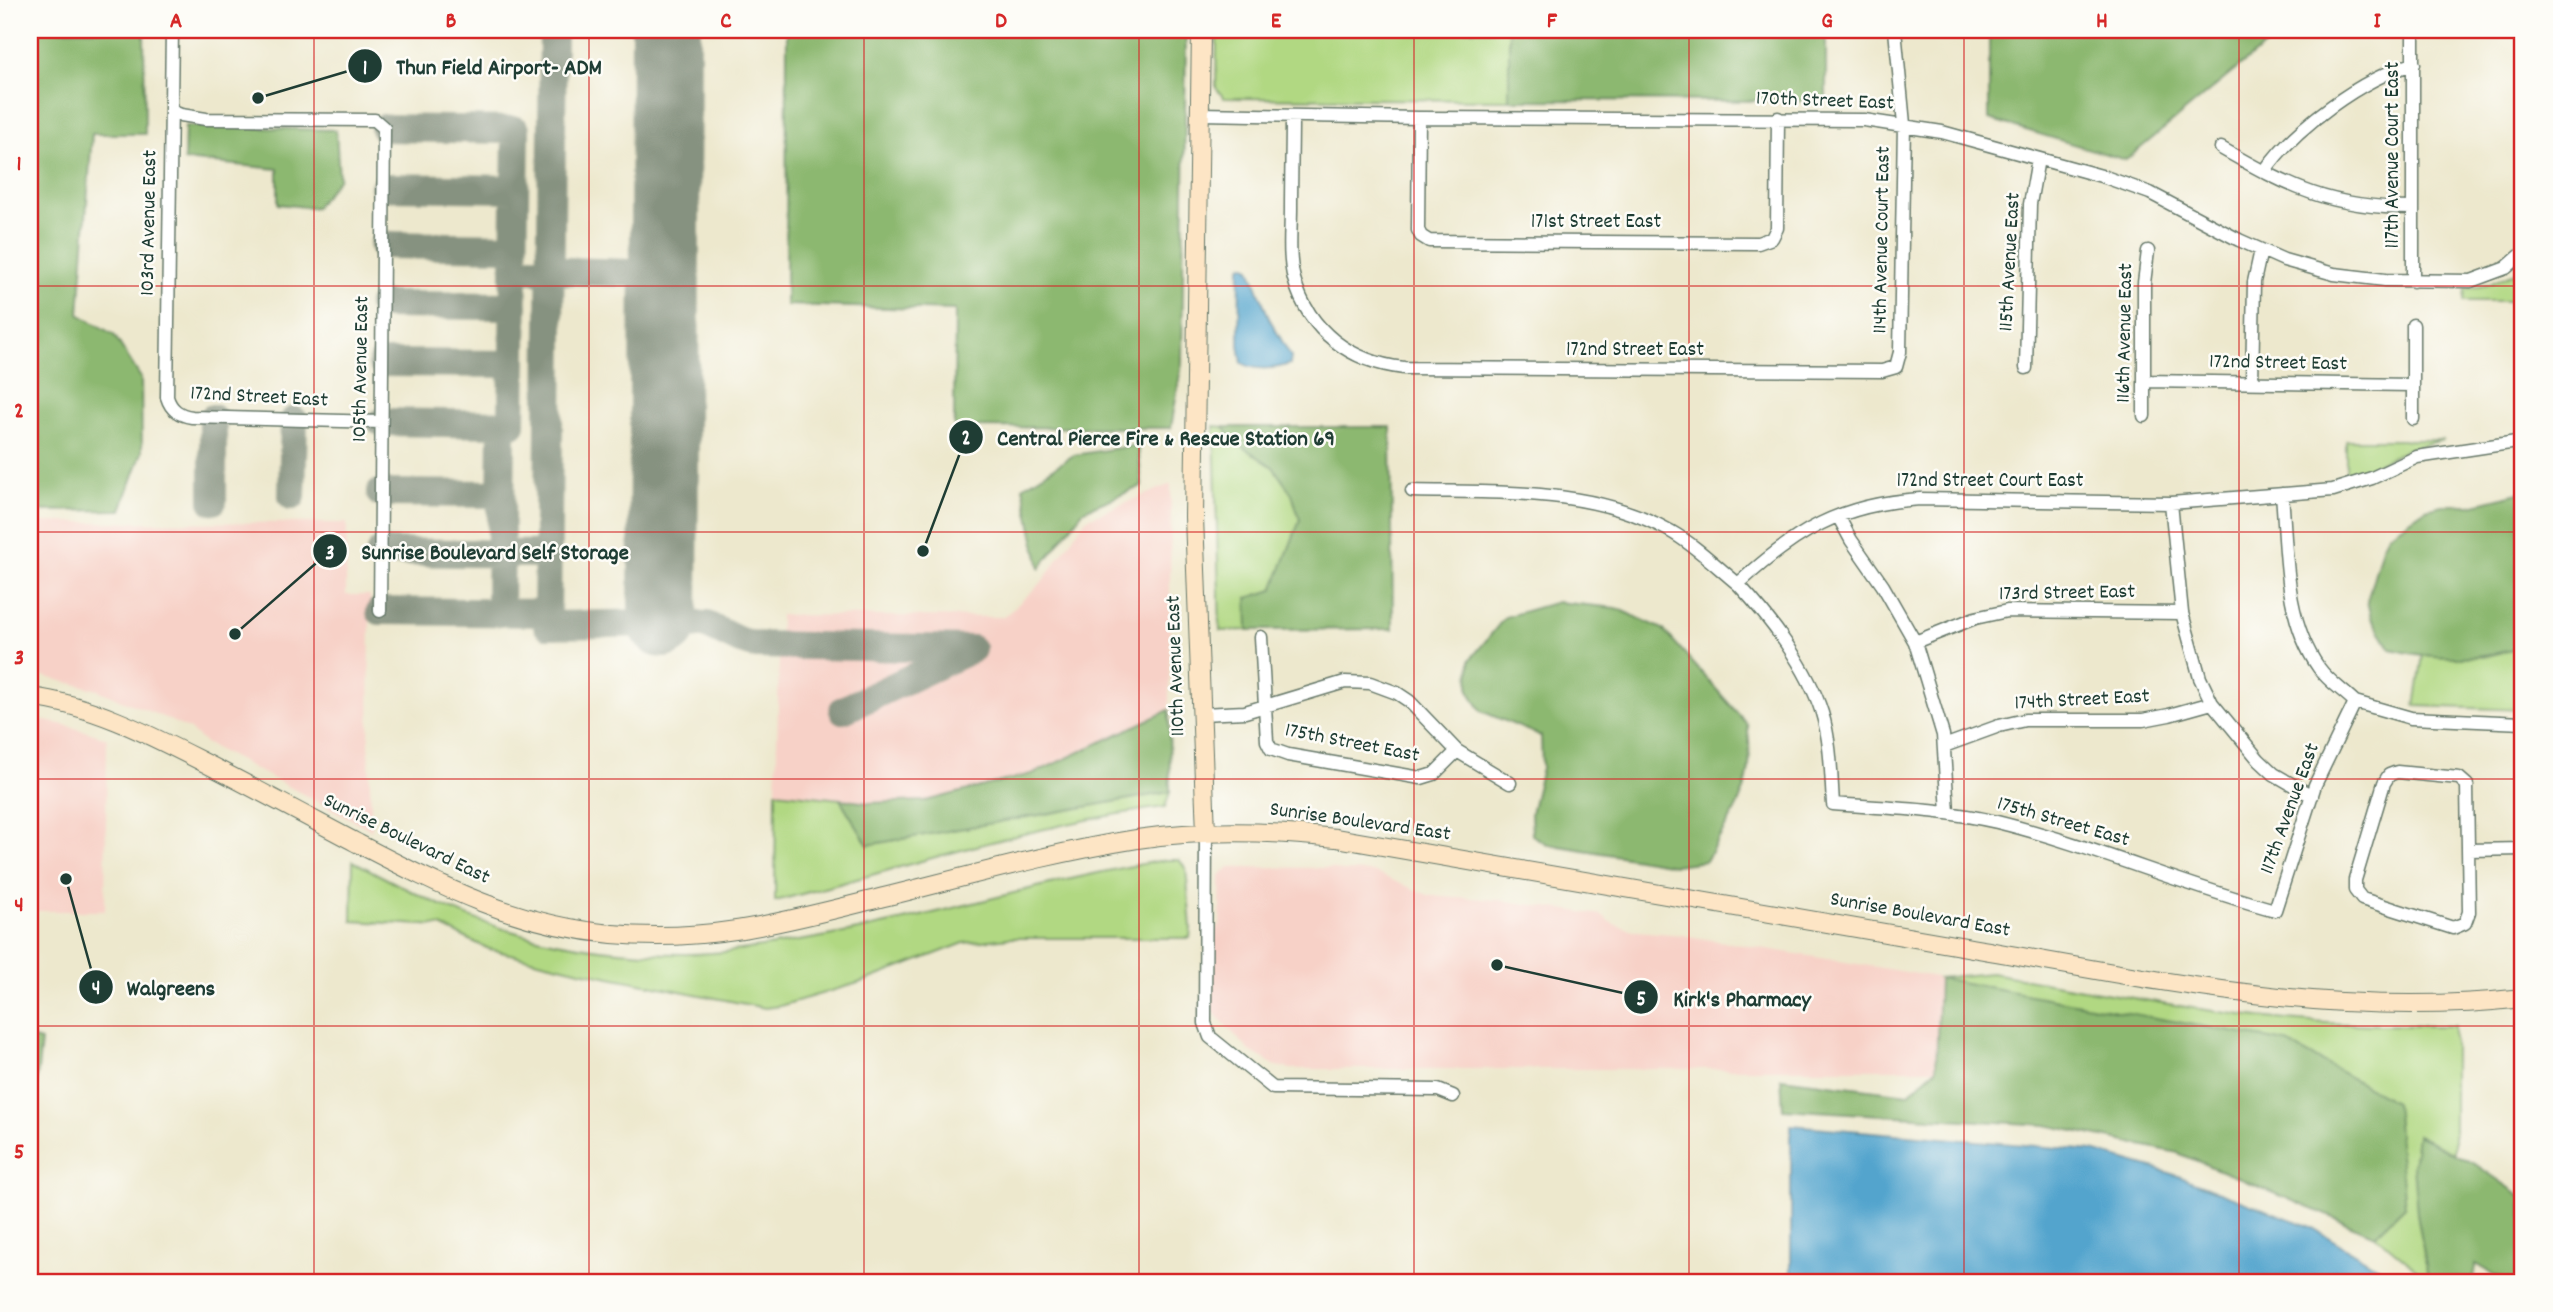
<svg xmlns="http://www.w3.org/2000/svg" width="2553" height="1312" viewBox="0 0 2553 1312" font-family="Dekko,sans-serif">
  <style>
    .built { fill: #f7d1c7 }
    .green { fill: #b1d882; stroke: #688a5b; stroke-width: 2 }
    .forest { fill: #8cb870; stroke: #567a52; stroke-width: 2 }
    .water { fill: #53a4cd; stroke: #397080; stroke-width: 2 }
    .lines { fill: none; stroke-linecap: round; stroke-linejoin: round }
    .taxiway { stroke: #869280; stroke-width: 28 }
    .runway { stroke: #869280; stroke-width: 70 }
    .street-casing { stroke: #67796a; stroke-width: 15 }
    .secondary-casing { stroke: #67796a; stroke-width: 20 }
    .street { stroke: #fff; stroke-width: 12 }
    .secondary { stroke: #fde5c5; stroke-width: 18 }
    .grid { fill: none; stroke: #d62828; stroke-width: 2; stroke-opacity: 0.55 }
    .labels { text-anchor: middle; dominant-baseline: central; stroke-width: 5; stroke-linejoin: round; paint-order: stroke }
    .street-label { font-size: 21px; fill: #1f3d34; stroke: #fdfcf7 }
    .leader { fill: none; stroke: #1f3d34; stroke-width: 2.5 }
    .callout-dot { fill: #1f3d34; stroke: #fdfcf7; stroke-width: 2.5 }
    .mark-label { font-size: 21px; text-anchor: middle; font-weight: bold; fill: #fff }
    .callout-label { font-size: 23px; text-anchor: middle; font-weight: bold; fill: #1f3d34; stroke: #fdfcf7; stroke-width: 5; stroke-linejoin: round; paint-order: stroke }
    .neatline { fill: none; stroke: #d62828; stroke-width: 2.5 }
    .grid-label { font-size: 23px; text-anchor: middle; font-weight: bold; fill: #d62828 }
  </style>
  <rect width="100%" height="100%" fill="#fdfcf7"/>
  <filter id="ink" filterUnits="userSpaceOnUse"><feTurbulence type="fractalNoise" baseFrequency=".0143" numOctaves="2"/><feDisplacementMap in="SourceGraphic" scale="14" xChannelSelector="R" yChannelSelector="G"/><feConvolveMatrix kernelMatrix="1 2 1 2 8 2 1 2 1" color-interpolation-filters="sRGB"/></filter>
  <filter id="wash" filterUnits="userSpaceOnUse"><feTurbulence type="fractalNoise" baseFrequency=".00686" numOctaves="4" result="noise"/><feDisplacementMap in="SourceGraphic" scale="28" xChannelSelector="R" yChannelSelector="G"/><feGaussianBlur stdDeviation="1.57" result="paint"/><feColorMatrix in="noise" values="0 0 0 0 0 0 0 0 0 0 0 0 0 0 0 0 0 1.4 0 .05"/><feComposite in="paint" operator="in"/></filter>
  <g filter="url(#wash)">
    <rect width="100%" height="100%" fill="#ede8cd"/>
    <path class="built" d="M1171,484L1169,709L1035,773L926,801L868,803L776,792L780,615L1004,617L1042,582L1086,519Z
      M30,522L347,523L346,595H370L369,761L372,830L205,743L190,730L165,718L95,689L30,673Z
      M30,718L65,725L107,738L105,911H30Z
      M1230,867L1331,868L1341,871L1373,872L1428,895L1498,900L1602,915L1613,924L1637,931L1682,935L1936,977L1940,981L1936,1069H1290L1276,1066L1250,1051L1216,1015L1211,1007L1212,935L1220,925V875Z"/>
    <path class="green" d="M1217,30H1509V100L1224,98L1216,88Z
      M2523,268V301H2464L2465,289L2488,285Z
      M1214,426L1224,427L1234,441L1273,467L1292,494L1300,520L1273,590L1248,598V630L1220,631Z
      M2346,440H2443L2410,448L2367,469L2346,475Z
      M2523,647V710L2415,706L2423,655L2484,657Z
      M776,792L840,799L868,845L1170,792L1165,807C1032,824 905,868 775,901Z
      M1165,860H1179L1186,868L1191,928L1190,938H1009L964,943L865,981L780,1006L765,1008L580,971L489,949L441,926L352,921L353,861C407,890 459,917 518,933C573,948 629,954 686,954C721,954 757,948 792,942C918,923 1039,881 1165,860Z
      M1991,973C2093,990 2195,1012 2298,1021C2350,1025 2402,1026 2454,1026V1153L2417,1135V1213L2429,1280L2375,1235L2405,1206L1939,978Z"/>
    <path class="forest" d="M30,30H144L145,134H92L79,314L114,335L141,378L142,452L121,510L30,511Z
      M787,30H1186L1182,363L1171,428L954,427L955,310L786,305Z
      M1509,30H1826V101L1509,100Z
      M1989,30H2284L2126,160L1989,119Z
      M185,126L336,130L339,178L315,208L278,204V169L184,160Z
      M1224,427H1391L1393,629L1248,630L1247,598L1273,590L1300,520L1292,494L1273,467L1234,441Z
      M1138,445L1142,486L1084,510L1040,568L1023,487L1074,455Z
      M2523,492V647C2481,660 2434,660 2391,649L2371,618L2367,601L2382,547L2388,535L2426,509L2442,505H2471Z
      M1557,602L1616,608L1663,629L1747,724C1758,789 1734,809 1706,861L1674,865L1547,844L1532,835L1531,813L1542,768L1541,736L1481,711L1469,690L1470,660L1505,617Z
      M1169,710L1170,792L868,845L840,799L868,803L926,801L1035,773Z
      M1939,978L2286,1042L2395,1102L2405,1206L2375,1235L2178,1153L2046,1125L1783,1109L1781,1078L1908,1094L1936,1069Z
      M30,1038L41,1041L30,1146Z
      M2417,1135L2475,1164L2523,1197V1282H2506L2475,1264L2474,1282H2429L2417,1213L2413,1165Z"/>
    <path class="water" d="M1243,265L1250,268L1269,318L1291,357L1290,364C1276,369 1256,371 1242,363L1239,345L1240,267Z
      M1791,1125L2093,1151L2170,1173L2311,1227L2379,1268L2375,1282H1791Z"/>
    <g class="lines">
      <path class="taxiway" d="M553,30L547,625L663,623L707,625L740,641L755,645L972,649L843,710
        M384,128L516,130L512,424H502L500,613
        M384,187L515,189
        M383,245L514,247
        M531,270L665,274
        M382,305L514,306
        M382,363L513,364
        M381,422L502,424
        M380,493L501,494
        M292,496L294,420
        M213,501V418
        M380,552L548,554
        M380,611L547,613"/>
      <path class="runway" d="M663,623L666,30"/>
    </g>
  </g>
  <g filter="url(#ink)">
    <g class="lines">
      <g class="street-casing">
        <path id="street" d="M172,30L167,397C171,410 179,415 192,417L381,422
          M171,111L181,115L206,119L375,120L384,128L380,611
          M1200,114L1419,118L1864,120L1942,132L2105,177L2150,193L2239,240L2284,260L2334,274L2385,280L2471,281L2506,268L2523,253
          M1292,116C1292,147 1291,178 1291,208C1291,231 1288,256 1294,279C1309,332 1351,362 1404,368L1882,371L1896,367L1900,352L1904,124L1895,30
          M1419,118L1418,230L1421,236L1429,241L1758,243L1772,238L1777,228L1778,118
          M2221,148C2291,188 2330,208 2413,208
          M2264,172C2293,129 2363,77 2414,64
          M2413,281V30
          M2026,368L2030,204L2038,159
          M2144,381L2412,385
          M2252,383L2254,282L2261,250
          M2144,416V283L2148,251
          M2413,419V325
          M1412,491C1498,493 1593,487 1670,531C1695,545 1716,566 1738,584C1796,531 1840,504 1920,499L2171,503L2333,490L2372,478L2417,457L2523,441
          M2171,503L2182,613L2200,678L2212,703L2259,760L2274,774L2312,796
          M1838,516L1851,540L1883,586L1915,642L1943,735L1948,812
          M1738,584C1770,618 1808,668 1822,713C1831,742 1831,774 1833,804C1888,808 1943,809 1997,822C2091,845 2181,885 2275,910L2315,785L2355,702C2344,691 2328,681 2319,668C2284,619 2287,552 2282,494
          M1261,637L1267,741L1271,749L1288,755L1421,778L1434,774L1457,751
          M1915,642L1975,618L2007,611L2182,613
          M2355,702L2411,718L2523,723
          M1201,714L1245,712L1345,682L1370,683L1397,693L1409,701L1457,751L1510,783
          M1944,746L1999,726L2025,720H2143L2169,715L2212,703
          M2397,772L2459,778L2467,785L2469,912L2465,923L2453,928L2362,899L2355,890V880L2384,783L2389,775Z
          M1206,833L1205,1023L1210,1037L1273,1088L1438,1090L1453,1096
          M2468,850L2523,849"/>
      </g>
      <g class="secondary-casing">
        <path id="secondary" d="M1201,30L1194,517L1206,833
          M30,697C94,705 152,736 209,765C258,790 306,816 355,842C440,886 514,925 612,934C708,943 784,922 876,899C962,878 1049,853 1137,839C1203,829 1270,831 1336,838C1546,875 1756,912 1966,947C2153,979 2332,1020 2523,998"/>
      </g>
      <use href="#street" class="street"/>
      <use href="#secondary" class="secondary"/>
    </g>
  </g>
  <path class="grid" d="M314,30V1282M589,30V1282M864,30V1282M1139,30V1282M1414,30V1282M1689,30V1282M1964,30V1282M2239,30V1282M30,286H2523M30,532H2523M30,779H2523M30,1026H2523"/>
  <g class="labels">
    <g class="street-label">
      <text transform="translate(1825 102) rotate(2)">170th Street East</text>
      <text transform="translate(2394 155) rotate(-90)">117th Avenue Court East</text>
      <text transform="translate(150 223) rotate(-89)">103rd Avenue East</text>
      <text x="1596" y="223">171st Street East</text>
      <text transform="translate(1883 240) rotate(-89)">114th Avenue Court East</text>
      <text transform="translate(2011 262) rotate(-87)">115th Avenue East</text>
      <text transform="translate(2126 333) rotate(-89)">116th Avenue East</text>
      <text x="1635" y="351">172nd Street East</text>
      <text transform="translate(2278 364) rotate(1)">172nd Street East</text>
      <text transform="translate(362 369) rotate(-89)">105th Avenue East</text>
      <text transform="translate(259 398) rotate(3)">172nd Street East</text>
      <text x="1990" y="482">172nd Street Court East</text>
      <text transform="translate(2067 594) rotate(-1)">173rd Street East</text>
      <text transform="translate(1177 666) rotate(-92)">110th Avenue East</text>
      <text transform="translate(2082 701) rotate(-3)">174th Street East</text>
      <text transform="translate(1352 744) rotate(11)">175th Street East</text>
      <text transform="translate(2291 809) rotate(-70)">117th Avenue East</text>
      <text transform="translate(1360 823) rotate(8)">Sunrise Boulevard East</text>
      <text transform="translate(2063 823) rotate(16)">175th Street East</text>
      <text transform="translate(406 840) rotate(26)">Sunrise Boulevard East</text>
      <text transform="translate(1920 916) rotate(10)">Sunrise Boulevard East</text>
    </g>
  </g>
  <path class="leader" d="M258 98L365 66M923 551L966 437M235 634L330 551M66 879L96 987M1497 965L1641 997"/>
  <g class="callout-dot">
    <circle cx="258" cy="98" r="7"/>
    <circle cx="923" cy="551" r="7"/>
    <circle cx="235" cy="634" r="7"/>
    <circle cx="66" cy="879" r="7"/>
    <circle cx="1497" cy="965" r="7"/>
    <circle cx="365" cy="66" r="18"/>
    <circle cx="966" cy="437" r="18"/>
    <circle cx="330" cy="551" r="18"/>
    <circle cx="96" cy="987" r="18"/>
    <circle cx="1641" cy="997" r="18"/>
  </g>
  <g class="mark-label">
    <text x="365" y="74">1</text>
    <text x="966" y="444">2</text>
    <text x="330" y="559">3</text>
    <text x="96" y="994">4</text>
    <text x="1641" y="1005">5</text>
  </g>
  <g class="callout-label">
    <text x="499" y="74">Thun Field Airport- ADM</text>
    <text x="1166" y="445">Central Pierce Fire &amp; Rescue Station 69</text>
    <text x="495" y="559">Sunrise Boulevard Self Storage</text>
    <text x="171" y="995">Walgreens</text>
    <text x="1742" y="1006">Kirk's Pharmacy</text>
  </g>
  <rect width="2553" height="1312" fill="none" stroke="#fdfcf7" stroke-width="77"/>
  <rect x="38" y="38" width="2476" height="1236" class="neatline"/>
  <g class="grid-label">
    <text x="176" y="27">A</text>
    <text x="451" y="27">B</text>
    <text x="726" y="27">C</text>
    <text x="1001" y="27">D</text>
    <text x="1276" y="27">E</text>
    <text x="1552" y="27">F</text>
    <text x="1827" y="27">G</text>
    <text x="2102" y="27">H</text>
    <text x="2377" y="27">I</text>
    <text x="19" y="170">1</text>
    <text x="19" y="417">2</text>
    <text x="19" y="664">3</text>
    <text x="19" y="911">4</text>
    <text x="19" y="1158">5</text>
  </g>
</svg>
